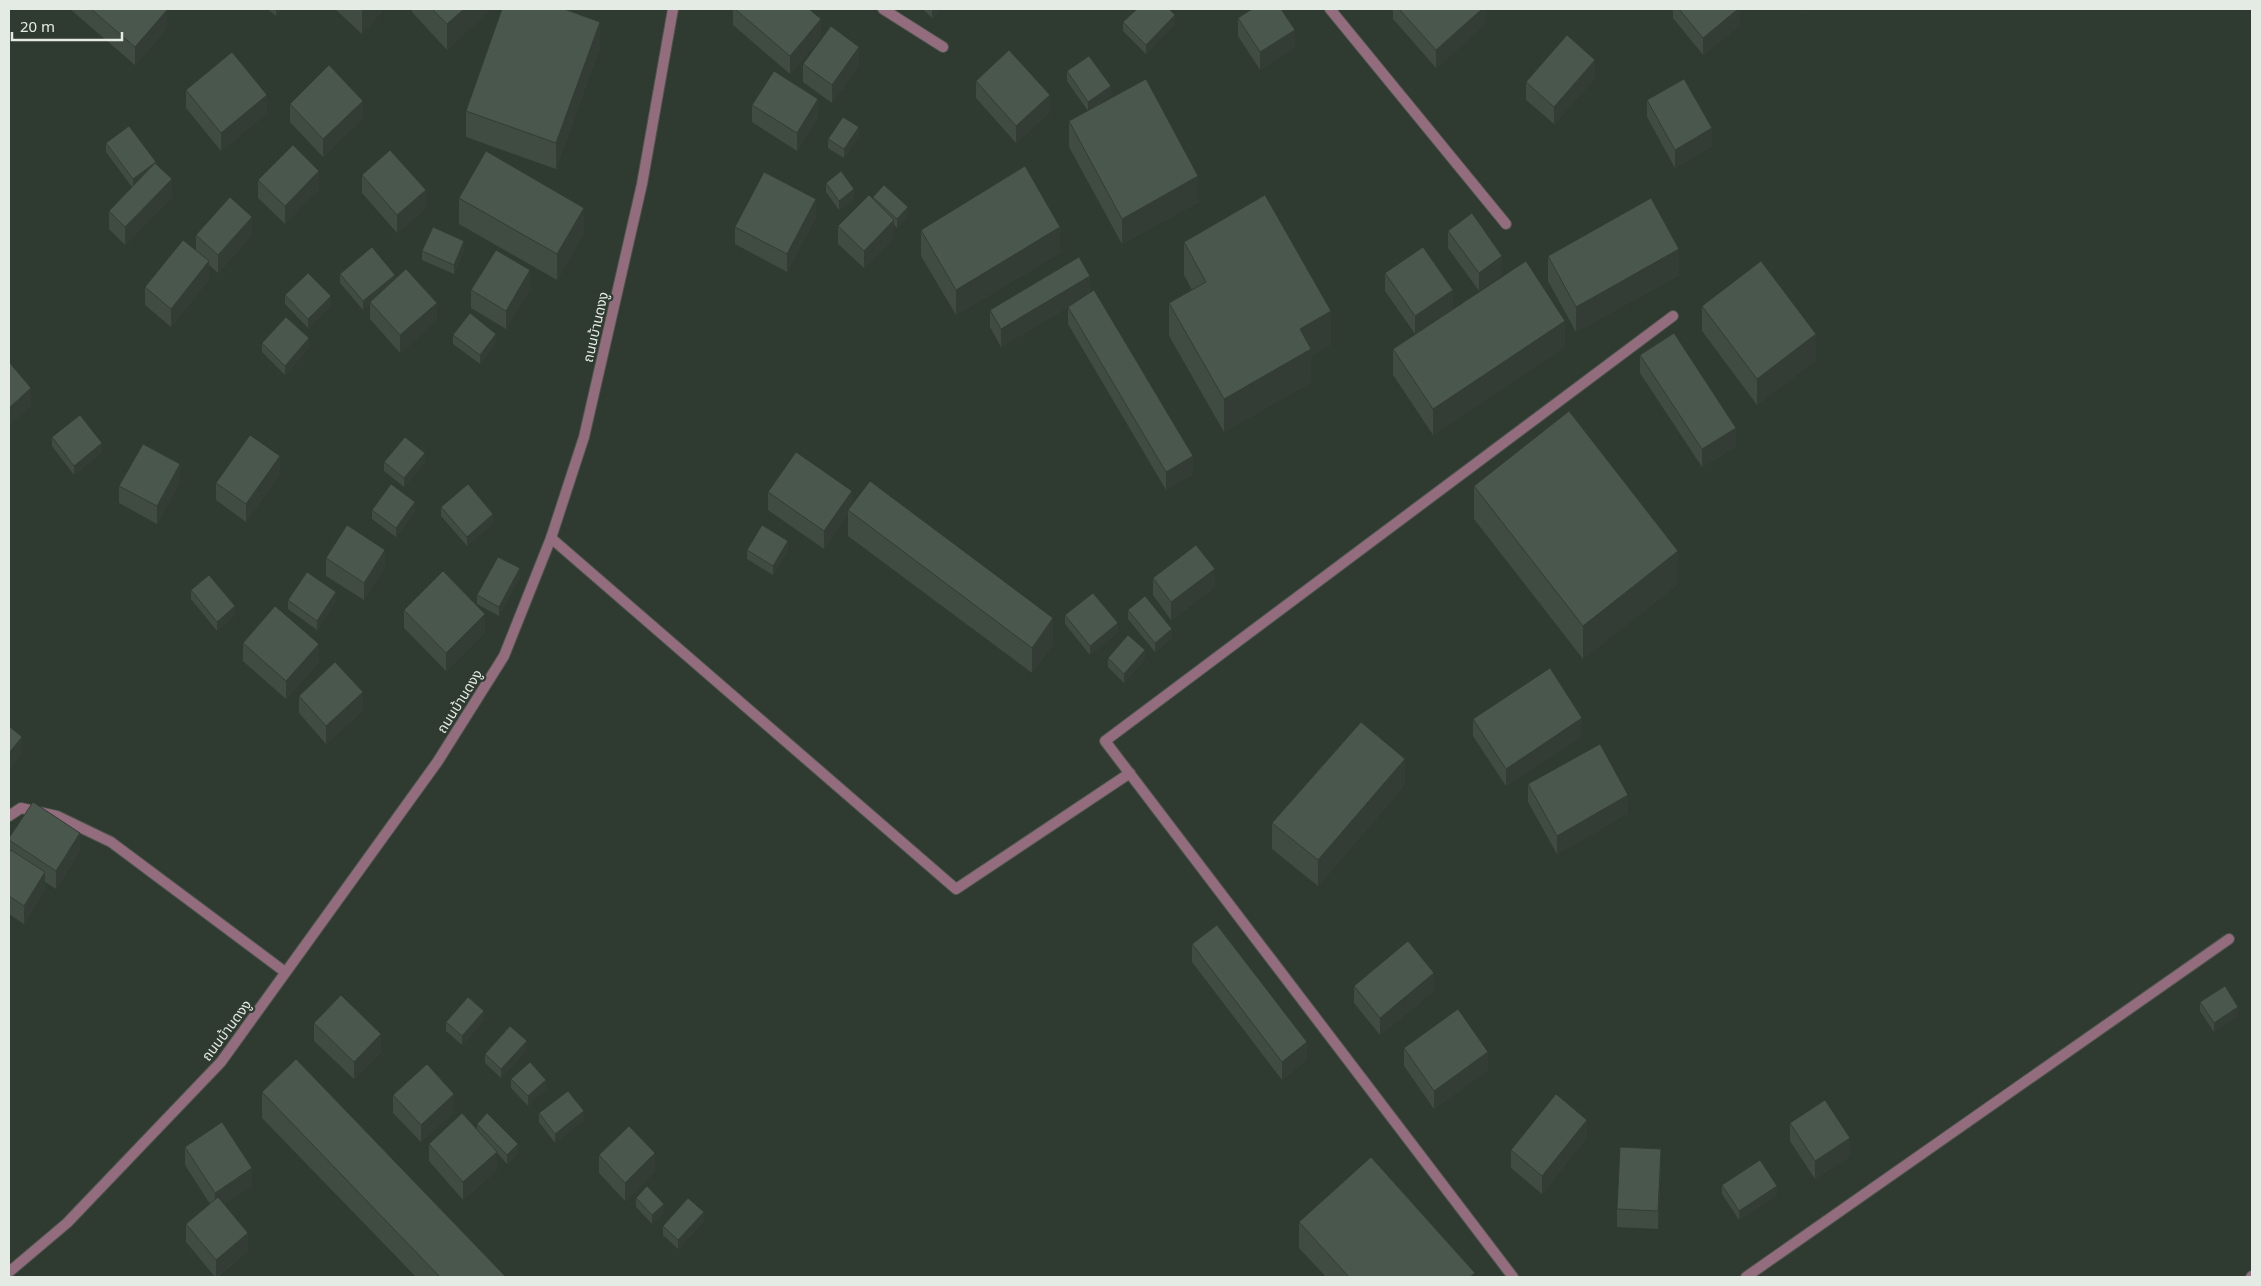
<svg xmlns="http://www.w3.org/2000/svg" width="2261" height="1286" viewBox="0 0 2261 1286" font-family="'Noto Sans','Noto Sans Thai',sans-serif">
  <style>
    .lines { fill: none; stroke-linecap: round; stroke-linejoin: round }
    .minor-casing { stroke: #4c564d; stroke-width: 12 }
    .tertiary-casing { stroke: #4c564d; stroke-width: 12 }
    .minor { stroke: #936d7d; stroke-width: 10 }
    .tertiary { stroke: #936d7d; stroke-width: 10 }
    .wall { fill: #404b41 }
    .shaded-wall { fill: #343d35 }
    .building { fill: #4a574c; stroke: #343d35 }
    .labels { text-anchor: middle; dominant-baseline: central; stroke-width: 4.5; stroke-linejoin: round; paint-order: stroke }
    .street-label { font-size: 14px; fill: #e4ebe4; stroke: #2f3a30 }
  </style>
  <rect width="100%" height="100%" fill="#2f3a30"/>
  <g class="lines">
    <g class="minor-casing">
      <path id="minor" d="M883,9L943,47
        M1330,9L1506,224
        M551,538L956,889L1130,773
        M9,816L21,808L57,816L111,842L285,972
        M1513,1277L1105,741L1673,316
        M1746,1277L2229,939
        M2251,1277L2252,1276"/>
    </g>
    <g class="tertiary-casing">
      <path id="tertiary" d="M9,1272L67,1223L221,1062L438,761L504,656L551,538L584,437L642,184L673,9"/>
    </g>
    <use href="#minor" class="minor"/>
    <use href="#tertiary" class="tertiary"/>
  </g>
  <path class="wall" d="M70,9H165L167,28L135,65Z
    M267,9H281L276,16Z
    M335,9H384L362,34Z
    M412,9H491L447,50L412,12Z
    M733,9H809L821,37L790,74L733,25Z
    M923,9H941L932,18Z
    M1393,9H1486V23L1436,68L1393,19Z
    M1673,9H1740V25L1703,55L1673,18Z
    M1238,18L1295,47L1260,70L1238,36Z
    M1123,22L1175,24L1146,54L1123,31Z
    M600,47L556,169L466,137V111Z
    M803,64L859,65L832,103L803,82Z
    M1067,71L1111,95L1093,108L1198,202L1122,244L1069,147V121L1088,111L1067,81Z
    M1595,78L1554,124L1526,100V82Z
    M976,81L1050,112L1016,143L976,98Z
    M186,90L267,113L221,151L186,108Z
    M1647,100L1712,146L1675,168L1647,117Z
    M290,104L363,118L323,157L290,122Z
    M752,105L818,117L797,151L752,122Z
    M859,136L844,158L828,148V139Z
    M106,143L156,165L172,197L125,245L109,229V211L132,187L106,152Z
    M362,175L426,208L397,233L362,193Z
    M258,180L319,189L285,224L258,198Z
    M826,183L854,198L839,210L826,192Z
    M873,197L908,216L897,228L894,225V238L864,268L838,244V226L873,200Z
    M459,198L584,233L557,280L459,224Z
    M816,217L787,272L735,244V227Z
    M921,230L1060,253L956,315L921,256Z
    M1448,231L1502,274L1479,291L1448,248Z
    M196,235H252L218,273L209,265V279L171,327L145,305V287L196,250Z
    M1184,242L1331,344L1311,356V382L1224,432L1169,336V303L1192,290L1184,275Z
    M464,250L454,274L422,260V251Z
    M1548,256L1679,275L1576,332L1548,281Z
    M1385,273L1453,308L1415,334L1385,291Z
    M340,274L395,279L437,320L400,353L370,319V304L363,310L340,283Z
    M530,288L506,329L471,308V290Z
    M1090,293L1193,474L1166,490L1068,324V307L1001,347L990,327V310Z
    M285,295L331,305L308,328L285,304Z
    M1702,306L1816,360L1757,405L1702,331Z
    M453,335L496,343L480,364L453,344Z
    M262,343L309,348L285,375L262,352Z
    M1565,347L1433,435L1393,375V349Z
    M1640,355L1736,446L1702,467L1640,373Z
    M52,437L102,452L74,475L52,446Z
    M384,462H425L404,487L384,471Z
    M280,474L246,522L216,500V483Z
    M180,482L157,524L119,503V486Z
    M1474,486L1678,584L1583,659L1474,519Z
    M768,492L852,505L1053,644L1032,673L848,536V514L824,549L768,510Z
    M441,507L493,523L467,546L441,516Z
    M372,510L415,511L396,537L372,519Z
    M747,550H788L773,575L747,559Z
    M326,558L385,567L364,600L326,576Z
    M520,577L499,616L477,604V595Z
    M1153,578L1215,587L1171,620L1153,595Z
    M191,590L235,615L217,631L191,599Z
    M288,600L336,601L317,630L288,609Z
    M404,610L485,632L446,671L404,628Z
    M1128,610L1172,638L1155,652L1128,619Z
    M1065,615L1118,632L1090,655L1065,624Z
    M243,643L319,662L286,699L243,661Z
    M1108,658L1145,659L1124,683L1108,667Z
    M299,696L363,710L326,744L299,713Z
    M1473,719L1582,736L1506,786L1473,736Z
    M1528,784L1628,813L1557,854L1528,802Z
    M1405,785L1318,886L1272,849V823Z
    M9,838L80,851L56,889L45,882V890L24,924L9,914Z
    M1192,944L1307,1060L1282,1080L1192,962Z
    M1354,986L1434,991L1380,1035L1354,1003Z
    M2200,1002L2238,1016L2214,1032L2200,1011Z
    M484,1020L462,1045L446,1031V1022Z
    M314,1023L381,1052L354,1079L314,1041Z
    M1404,1048L1488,1070L1434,1109L1404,1066Z
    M527,1050L501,1078L485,1063V1054Z
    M511,1079L546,1089L528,1106L511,1088Z
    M262,1092L506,1277H416L262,1118Z
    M393,1095L454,1112L421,1142L393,1113Z
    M539,1113L584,1120L555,1143L539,1122Z
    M1790,1123L1850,1156L1815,1179L1790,1141Z
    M477,1124L518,1153L507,1164L497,1153V1170L463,1200L429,1161V1144L477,1129Z
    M1587,1137L1542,1194L1511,1168V1150Z
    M185,1147L252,1186L224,1204L248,1251L217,1277H215L186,1242V1224L210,1204L185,1165Z
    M599,1155L655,1171L625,1201L599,1173Z
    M1661,1166L1658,1229L1617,1227V1209Z
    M1722,1185L1777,1195L1739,1220L1722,1194Z
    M636,1198L664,1213L652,1224L636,1207Z
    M704,1221L678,1249L663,1235V1226Z
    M1299,1222L1475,1277H1326L1299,1248Z"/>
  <path class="shaded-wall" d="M276,9H281L276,16Z
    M362,9H384L362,34Z
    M464,9H491L447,50V24Z
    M932,9H941L932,18Z
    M1482,9H1486V23L1436,68V50Z
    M1738,9H1740V25L1703,55V38Z
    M1804,9H1810L1804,13Z
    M167,10V28L135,65V47Z
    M1175,15V24L1146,54V45Z
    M821,19V37L790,74V56Z
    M600,22V47L556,169V143Z
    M1295,30V47L1260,70V52Z
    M859,47V65L832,103V85Z
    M1595,60V78L1554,124V107Z
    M1111,86V95L1088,111V102Z
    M267,95V113L221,151V133Z
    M1050,95V112L1016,143V126Z
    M818,99V117L797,151V133Z
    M363,101V118L323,157V139Z
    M859,127V136L844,158V149Z
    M1712,128V146L1675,168V150Z
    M156,162V171L133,188V179Z
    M319,171V189L285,224V206Z
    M1198,176V202L1122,244V219Z
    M172,179V197L125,245V227Z
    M854,189V198L839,210V201Z
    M426,190V208L397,233V215Z
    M816,199V217L787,272V254Z
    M908,207V216L897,228V219Z
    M584,208V233L557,280V254Z
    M252,217V235L218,273V255Z
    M894,220V238L864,268V251Z
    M1060,227V253L956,315V290Z
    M464,241V250L454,274V265Z
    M1679,249V275L1576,332V307Z
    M1502,256V274L1479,291V273Z
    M209,261V279L171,327V309Z
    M530,270V288L506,329V311Z
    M395,275V284L370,302V304L363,310V301Z
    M1090,276V294L1001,347V329Z
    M1453,290V308L1415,334V316Z
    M331,296V305L308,328V319Z
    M437,303V320L400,353V335Z
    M1331,311V344L1311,356V382L1224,432V399L1300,329Z
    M1565,321V347L1433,435V409Z
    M496,334V343L480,364V355Z
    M1816,334V360L1757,405V379Z
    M309,338V348L285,375V366Z
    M31,388V406L9,426V408Z
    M1736,428V446L1702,467V449Z
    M102,443V452L74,475V466Z
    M425,453V462L404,487V478Z
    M280,456V474L246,522V504Z
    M1193,456V474L1166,490V472Z
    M180,464V482L157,524V506Z
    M852,491V509L848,510V514L824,549V531Z
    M415,502V511L396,537V528Z
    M493,514V523L467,546V537Z
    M788,541V550L773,575V566Z
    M385,550V567L364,600V583Z
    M1678,551V584L1583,659V626Z
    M520,568V577L499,616V607Z
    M1215,569V587L1171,620V602Z
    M336,592V601L317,630V621Z
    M235,606V615L217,631V622Z
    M485,614V632L446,671V653Z
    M1053,618V644L1032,673V648Z
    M1118,623V632L1090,655V646Z
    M1172,629V638L1155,652V643Z
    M319,644V662L286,699V681Z
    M1145,650V659L1124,683V674Z
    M363,692V710L326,744V726Z
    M1582,718V736L1506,786V769Z
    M22,737V755L9,771V753Z
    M1405,759V785L1318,886V860Z
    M1628,795V813L1557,854V836Z
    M80,833V851L56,889V871Z
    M45,872V890L24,924V906Z
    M1434,973V991L1380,1035V1018Z
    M2238,1007V1016L2214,1032V1023Z
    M484,1011V1020L462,1045V1036Z
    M381,1034V1052L354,1079V1062Z
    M527,1041V1050L501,1078V1069Z
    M1307,1042V1060L1282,1080V1062Z
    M1488,1052V1070L1434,1109V1091Z
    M546,1080V1089L528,1106V1096Z
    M454,1094V1112L421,1142V1125Z
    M584,1111V1120L555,1143V1134Z
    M1587,1120V1137L1542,1194V1176Z
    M1850,1138V1156L1815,1179V1161Z
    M518,1144V1153L507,1164V1155Z
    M1661,1149V1166L1658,1229V1211Z
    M497,1152V1170L463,1200V1182Z
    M655,1153V1171L625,1201V1183Z
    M252,1168V1186L215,1211V1193Z
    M1777,1186V1195L1739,1220V1211Z
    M664,1204V1213L652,1224V1215Z
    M704,1212V1221L678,1249V1240Z
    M248,1233V1251L216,1277V1260Z"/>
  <path class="building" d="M91,9H165L167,10L135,47Z
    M432,9H464L447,24Z
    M502,9H564L600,22L556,143L466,111Z
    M735,9H809L821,19L790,56Z
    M1137,9H1169L1175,15L1146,45L1123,22Z
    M1252,9H1281L1295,30L1260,52L1238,18Z
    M1399,9H1482L1436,50Z
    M1679,9H1738L1703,38Z
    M831,26L859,47L832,85L803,64Z
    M1567,35L1595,60L1554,107L1526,82Z
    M1009,50L1050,95L1016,126L976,81Z
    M232,52L267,95L221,133L186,90Z
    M1089,56L1111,86L1088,102L1067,71Z
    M329,65L363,101L323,139L290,104Z
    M774,71L818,99L797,133L752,105Z
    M1146,79L1198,176L1122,219L1069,121Z
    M1684,79L1712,128L1675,150L1647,100Z
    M843,117L859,127L844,149L828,139Z
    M129,126L156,162L133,179L106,143Z
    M293,145L319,171L285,206L258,180Z
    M390,150L426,190L397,215L362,175Z
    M486,151L584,208L557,254L459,198Z
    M155,163L172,179L125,227L109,211Z
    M1025,166L1060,227L956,290L921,230Z
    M841,171L854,189L839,201L826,183Z
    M764,172L816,199L787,254L735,227Z
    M884,185L908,207L897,219L873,197Z
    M869,195L894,220L864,251L838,226Z
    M1265,195L1331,311L1300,329L1311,349L1224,399L1169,303L1206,282L1184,242Z
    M230,197L252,217L218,255L196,235Z
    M1651,198L1679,249L1576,307L1548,256Z
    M1472,213L1502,256L1479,273L1448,231Z
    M433,227L464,241L454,265L422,251Z
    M183,240L209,261L171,309L145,287Z
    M372,247L395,275L363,301L340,274Z
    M1423,247L1453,290L1415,316L1385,273Z
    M496,250L530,270L506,311L471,290Z
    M1079,257L1090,276L1001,329L990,310Z
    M1526,261L1565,321L1433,409L1393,349Z
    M1761,261L1816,334L1757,379L1702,306Z
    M406,269L437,303L400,335L370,302Z
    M308,273L331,296L308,319L285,295Z
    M1094,290L1193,456L1166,472L1068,307Z
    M470,313L496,334L480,355L453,335Z
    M286,317L309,338L285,366L262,343Z
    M1674,333L1736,428L1702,449L1640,355Z
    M9,362L31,388L9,408Z
    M1569,411L1678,551L1583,626L1474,486Z
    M80,415L102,443L74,466L52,437Z
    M250,435L280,456L246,504L216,483Z
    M405,437L425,453L404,478L384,462Z
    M143,444L180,464L157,506L119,486Z
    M796,452L852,491L824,531L768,492Z
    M870,481L1053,618L1032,648L848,510Z
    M391,484L415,502L396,528L372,510Z
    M468,484L493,514L467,537L441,507Z
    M347,525L385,550L364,583L326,558Z
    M762,525L788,541L773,566L747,550Z
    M1196,545L1215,569L1171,602L1153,578Z
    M498,557L520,568L499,607L477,595Z
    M443,571L485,614L446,653L404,610Z
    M307,572L336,592L317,621L288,600Z
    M209,575L235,606L217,622L191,590Z
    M1093,593L1118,623L1090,646L1065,615Z
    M1145,596L1172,629L1155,643L1128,610Z
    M275,606L319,644L286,681L243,643Z
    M1128,635L1145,650L1124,674L1108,658Z
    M335,662L363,692L326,726L299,696Z
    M1550,668L1582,718L1506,769L1473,719Z
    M1361,722L1405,759L1318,860L1272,823Z
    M9,726L22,737L9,753Z
    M1600,744L1628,795L1557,836L1528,784Z
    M33,802L80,833L56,871L9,840V838Z
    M11,850L45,872L24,906L9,896V853Z
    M1217,925L1307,1042L1282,1062L1192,944Z
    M1408,941L1434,973L1380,1018L1354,986Z
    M2225,986L2238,1007L2214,1023L2200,1002Z
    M341,995L381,1034L354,1062L314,1023Z
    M468,997L484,1011L462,1036L446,1022Z
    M1458,1009L1488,1052L1434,1091L1404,1048Z
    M510,1026L527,1041L501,1069L485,1054Z
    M296,1059L506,1277H440L262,1092Z
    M530,1062L546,1080L528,1096L511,1079Z
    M427,1064L454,1094L421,1125L393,1095Z
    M568,1091L584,1111L555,1134L539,1113Z
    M1556,1094L1587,1120L1542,1176L1511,1150Z
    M1825,1100L1850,1138L1815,1161L1790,1123Z
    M462,1113L497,1152L463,1182L429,1144Z
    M487,1113L518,1144L507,1155L477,1124Z
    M222,1122L252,1168L215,1193L185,1147Z
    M629,1126L655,1153L625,1183L599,1155Z
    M1620,1147L1661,1149L1658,1211L1617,1209Z
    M1371,1157L1475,1273L1470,1277H1349L1299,1222Z
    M1760,1160L1777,1186L1739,1211L1722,1185Z
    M647,1186L664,1204L652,1215L636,1198Z
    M218,1197L248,1233L216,1260L186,1224Z
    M688,1198L704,1212L678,1240L663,1226Z"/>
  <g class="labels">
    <g class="street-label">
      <text transform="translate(595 327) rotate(-77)">ถนนบ้านดงงู</text>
      <text transform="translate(459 701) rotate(-58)">ถนนบ้านดงงู</text>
      <text transform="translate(226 1030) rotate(-53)">ถนนบ้านดงงู</text>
    </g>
  </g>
  <rect width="2261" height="1286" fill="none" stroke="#e4ebe4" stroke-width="20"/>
  <path d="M12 32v8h110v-8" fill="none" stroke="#e4ebe4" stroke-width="2.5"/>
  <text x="20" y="32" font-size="15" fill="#e4ebe4" stroke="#2f3a30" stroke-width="4" paint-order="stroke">20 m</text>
</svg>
